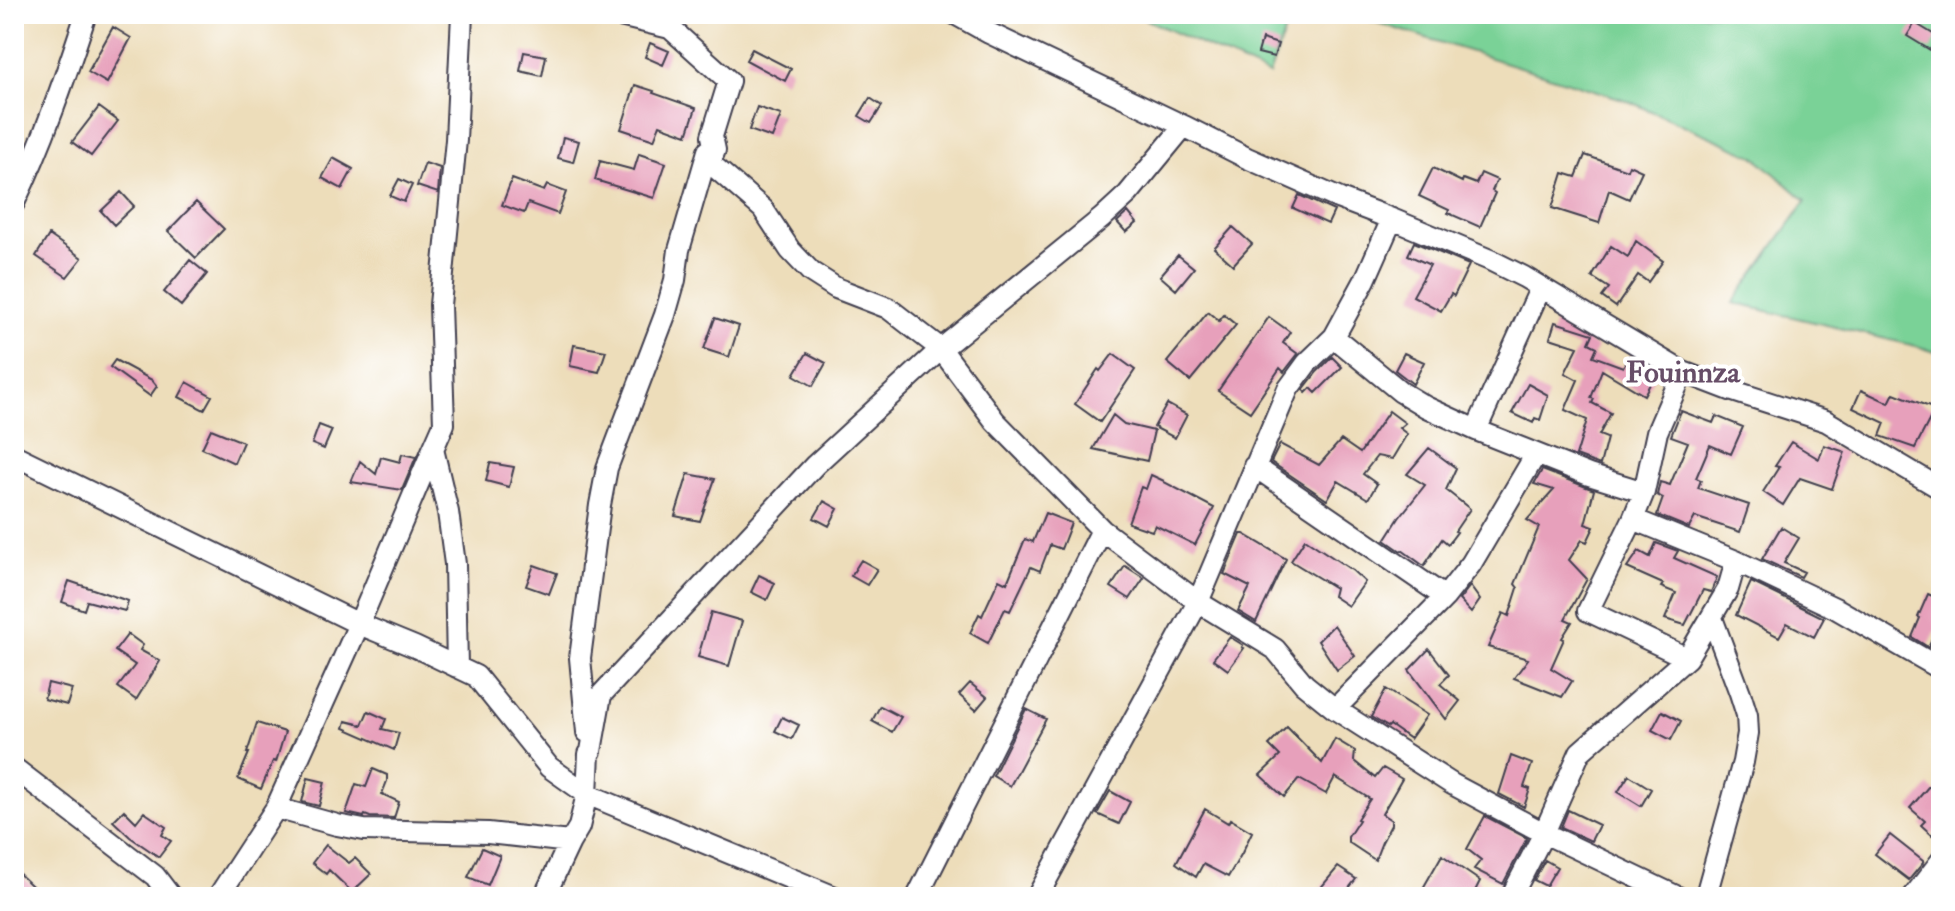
<svg xmlns="http://www.w3.org/2000/svg" width="1955" height="911" viewBox="0 0 1955 911" font-family="'IM FELL Double Pica',serif">
  <style>
    .green { fill: #7ad297; stroke: #4e7a69; stroke-width: 2 }
    .building { fill: #e7a0bb }
    .lines { fill: none; stroke-linecap: round; stroke-linejoin: round }
    .street-casing { stroke: #403e4e; stroke-width: 24 }
    .street { stroke: #fff; stroke-width: 20 }
    .labels { text-anchor: middle; dominant-baseline: central; stroke-width: 8; stroke-linejoin: round; paint-order: stroke }
    .quarter-label { font-size: 30px; font-weight: bold; fill: #674e68; stroke: #fff }
  </style>
  <rect width="100%" height="100%" fill="#fff"/>
  <filter id="ink" filterUnits="userSpaceOnUse"><feTurbulence type="fractalNoise" baseFrequency=".0125" numOctaves="2"/><feDisplacementMap in="SourceGraphic" scale="16" xChannelSelector="R" yChannelSelector="G"/><feConvolveMatrix kernelMatrix="1 2 1 2 8 2 1 2 1" color-interpolation-filters="sRGB"/></filter>
  <filter id="wash" filterUnits="userSpaceOnUse"><feTurbulence type="fractalNoise" baseFrequency=".006" numOctaves="4" result="noise"/><feDisplacementMap in="SourceGraphic" scale="32" xChannelSelector="R" yChannelSelector="G"/><feGaussianBlur stdDeviation="1.8" result="paint"/><feColorMatrix in="noise" values="0 0 0 0 0 0 0 0 0 0 0 0 0 0 0 0 0 1.4 0 .05"/><feComposite in="paint" operator="in"/></filter>
  <g filter="url(#wash)">
    <rect width="100%" height="100%" fill="#edddba"/>
    <path class="green" d="M1134,14H1291L1269,75Z
      M1349,14H1941V354L1920,347L1733,303L1806,201L1754,156L1626,100Z"/>
    <g id="blocks">
      <path class="building" d="M1915,23L1938,37L1930,50L1907,36Z
        M113,27L131,38L107,83L88,72Z
        M1262,39L1278,44L1274,57L1258,53Z
        M650,43L669,51L663,65L645,57Z
        M752,49L791,69L785,81L746,60Z
        M524,52L546,56L542,76L520,71Z
        M635,85L654,91L653,93L696,108L687,135L660,125L654,140L621,129Z
        M870,98L882,106L871,123L859,116Z
        M99,107L118,121L91,156L72,142Z
        M757,107L781,115L772,138L749,130Z
        M563,137L579,141L573,162L558,158Z
        M639,154L666,163L654,198L595,180L600,161L634,170Z
        M1585,155L1627,170L1629,165L1642,171L1629,199L1609,190L1599,223L1552,208L1563,173L1576,177Z
        M333,158L353,169L342,189L322,178Z
        M425,163L440,168L438,193L417,186Z
        M1433,168L1462,182L1463,179L1476,184L1481,173L1497,180L1492,191L1495,193L1480,227L1448,213L1449,210L1419,196Z
        M399,179L412,185L404,202L390,196Z
        M512,179L544,191L547,185L566,192L558,214L528,203L524,213L502,205Z
        M121,192L134,206L114,225L101,211Z
        M1299,195L1334,211L1328,224L1293,208Z
        M196,202L224,229L196,258L168,231Z
        M1128,212L1137,223L1126,232L1117,222Z
        M1233,227L1252,244L1233,265L1214,248Z
        M49,235L82,258L67,277L36,256Z
        M1636,241L1663,261L1648,282L1638,275L1616,307L1602,297L1609,288L1592,277L1611,246L1628,257Z
        M1414,242L1469,265L1454,296L1451,294L1441,311L1413,296L1430,265L1408,255Z
        M1178,255L1194,268L1176,290L1160,276Z
        M190,260L207,274L181,306L164,292Z
        M1208,312L1219,321L1224,315L1236,325L1190,381L1167,362Z
        M1269,317L1290,332L1283,343L1298,354L1284,372L1280,368L1250,412L1218,391Z
        M715,318L739,326L729,357L704,349Z
        M1555,322L1593,334L1589,343L1597,347L1593,356L1623,367L1629,356L1656,373L1644,395L1602,370L1591,398L1594,399L1592,403L1611,413L1599,435L1607,438L1600,465L1576,456L1587,420L1565,410L1578,380L1565,373L1578,347L1550,338Z
        M574,345L606,351L599,372L570,366Z
        M807,353L826,363L813,386L794,375Z
        M1404,353L1424,362L1413,384L1395,370Z
        M1113,354L1135,370L1100,422L1075,404L1098,369L1100,371Z
        M1332,357L1342,367L1316,393L1311,388L1306,393L1303,390L1317,372Z
        M115,360L152,380L157,386L150,396L110,367Z
        M187,382L212,396L204,410L179,397Z
        M1528,384L1548,395L1540,420L1535,418L1533,423L1512,413Z
        M1861,390L1889,403L1894,393L1935,409L1915,448L1880,436L1885,423L1853,408Z
        M1167,404L1187,415L1175,438L1154,427Z
        M1389,411L1405,423L1399,428L1407,434L1392,459L1377,456L1363,474L1377,484L1368,499L1338,481L1327,500L1271,462L1280,444L1319,465L1341,440L1360,453Z
        M1681,411L1713,423L1716,416L1743,427L1731,454L1710,445L1696,478L1701,480L1698,488L1749,505L1740,532L1695,517L1689,528L1657,515L1663,498L1657,495L1660,482L1670,485L1688,442L1671,436Z
        M1113,415L1124,424L1154,431L1147,461L1093,449Z
        M319,425L332,430L324,449L312,444Z
        M211,429L243,442L234,463L202,448Z
        M1791,442L1819,459L1824,445L1845,452L1832,489L1800,478L1783,505L1763,492L1779,467L1775,466Z
        M1429,448L1456,468L1446,490L1470,509L1455,531L1457,532L1448,544L1442,539L1424,566L1402,550L1401,551L1385,540L1399,518L1425,485L1407,474Z
        M402,454L416,457L402,490L351,482L360,461L376,474L381,457L400,462Z
        M490,463L514,467L509,487L486,481Z
        M1542,470L1594,490L1585,524L1594,527L1587,542L1582,540L1569,560L1587,579L1565,619L1572,622L1562,638L1564,639L1551,668L1572,681L1562,697L1514,678L1528,659L1488,647L1503,613L1509,616L1518,588L1515,584L1539,527L1527,520L1554,490L1534,484Z
        M688,474L715,479L700,521L675,516Z
        M1151,475L1164,481V482L1214,508L1195,545L1155,525L1152,531L1128,523L1141,487L1146,489Z
        M824,501L838,509L829,526L814,518Z
        M1045,513L1071,523L1061,549L1050,545L1040,571L1031,567L1010,611L1005,609L988,643L970,633L979,614L982,616L999,579L1007,583L1025,539L1033,542Z
        M1781,527L1799,538L1784,563L1804,572L1801,577L1762,559Z
        M1241,534H1244L1286,559L1256,622L1238,611L1250,587L1224,574Z
        M1305,539L1353,571L1365,582L1348,606L1333,596L1335,588L1291,561Z
        M1656,543L1678,551L1674,558L1717,577L1711,592L1703,590L1685,625L1665,619L1676,593L1661,587L1663,584L1627,568L1639,551L1650,557Z
        M861,560L877,569L867,585L851,576Z
        M534,565L557,573L549,594L526,586Z
        M1125,566L1144,578L1130,599L1111,587Z
        M759,575L775,583L767,600L751,592Z
        M69,581L128,601L125,611L87,601L84,610L62,602Z
        M1751,582L1824,618L1814,637L1787,623L1779,637L1736,615Z
        M1470,586L1480,600L1471,613L1459,600Z
        M1928,594L1941,600V628L1938,626L1928,647L1912,637L1920,618L1918,617Z
        M711,612L742,621L729,666L698,657Z
        M1334,625L1355,656L1337,670L1318,641Z
        M128,634L143,645L140,650L160,661L136,700L118,687L135,665L115,651Z
        M1230,637L1243,645L1242,647L1244,648L1228,670L1213,659Z
        M1429,649L1449,675L1440,684L1460,701L1446,719L1409,670Z
        M48,683L72,689L67,705L44,699Z
        M970,683L987,697L976,710L959,695Z
        M1386,689L1427,715L1410,739L1390,725L1388,727L1371,717Z
        M880,706L901,717L892,732L872,721Z
        M1026,709L1046,719L1010,786L993,776Z
        M368,711L386,719L382,729L399,733L394,750L344,728L346,721L362,725Z
        M1662,711L1681,721L1671,740L1652,730Z
        M782,717L799,725L792,739L775,731Z
        M257,723L285,732L276,762L273,761L261,789L238,779L249,753H247Z
        M1287,727L1322,763L1335,739L1355,751L1354,761L1375,778L1383,768L1402,779L1382,814L1391,820V825L1382,842L1375,860L1348,842V837L1359,820L1357,819L1370,799L1335,777L1326,794L1299,779L1284,797L1260,775L1280,756L1269,745Z
        M1511,756L1532,764L1524,787L1530,789L1524,807L1499,794Z
        M373,769L387,775V781L382,794L399,802L394,818L370,817L365,815L364,817L346,813L356,784L366,787Z
        M1629,775L1651,789L1641,806L1618,792Z
        M308,778L325,782L319,806L302,802Z
        M1929,786L1941,797V825L1932,835L1921,825L1925,821L1910,808Z
        M1110,791L1130,802L1119,824L1097,814Z
        M1205,809L1228,823L1230,819L1252,832L1242,853L1228,877L1203,864L1196,877L1176,863Z
        M124,810L136,822L144,812L166,827L162,835L171,841L159,857L130,837L113,821Z
        M1568,810L1599,825L1591,841L1561,827Z
        M1485,816L1527,838L1503,884L1474,869L1481,860L1467,849Z
        M1890,835L1923,861V863L1909,880L1875,854Z
        M326,845L349,863L355,858L371,874L352,892L329,870L326,874L312,863Z
        M482,848L500,856L488,885L468,877Z
        M1442,855L1480,881L1472,897H1418Z
        M1545,860L1557,867L1546,886L1534,880Z
        M1338,867L1356,879L1342,897H1313Z
        M14,869L44,897H14Z"/>
    </g>
  </g>
  <g filter="url(#ink)">
    <use href="#blocks" fill-opacity="0" stroke="#403e4e" stroke-width="2"/>
    <g class="lines">
      <g class="street-casing">
        <path id="street" d="M612,14L670,28L729,81L712,136L715,150L710,163L763,209L790,250L811,272L836,288L888,308L941,349L995,421L1102,530L1198,602L1275,649L1304,684L1335,709L1452,784L1544,833L1678,897
          M955,14L989,33L1184,126L1247,158L1340,199L1392,219L1490,260L1524,277L1683,372L1730,390L1826,421L1941,489
          M14,203C43,142 65,78 86,14
          M1334,337L1365,280L1392,219
          M1683,372L1657,432L1644,492L1633,519L1588,611L1687,658
          M1476,430L1589,475L1644,492
          M14,455L359,624L415,647L476,676L549,767L587,794L835,897
          M1254,466L1445,597
          M1633,519L1736,561L1837,609L1941,669
          M1712,618L1740,693L1747,715L1748,733L1743,762L1708,888L1712,897
          M457,667L455,564L448,512L433,449L444,424L440,305L456,140L462,14
          M1335,709L1445,597L1471,564L1536,454
          M587,732L580,658L600,505L607,468L665,315L675,280L679,250L708,151
          M14,768L155,876L171,897
          M276,808L337,825L364,830L488,833L570,842
          M218,897L276,808L359,624L433,449
          M544,897L570,842L579,827L587,794L589,754L591,751L601,695L815,465L941,349L1102,218L1128,194L1184,126
          M917,897L1102,530
          M1037,897L1198,602L1288,389L1307,363L1334,337L1401,392L1426,407L1476,430L1541,287
          M1511,897L1544,833L1580,752L1687,658L1728,589L1736,561
          M1913,897L1941,861"/>
      </g>
      <use href="#street" class="street"/>
    </g>
  </g>
  <g class="labels">
    <g class="quarter-label">
      <text x="1683" y="372">Fouinnza</text>
    </g>
  </g>
  <rect width="1955" height="911" fill="none" stroke="#fff" stroke-width="48"/>
</svg>
